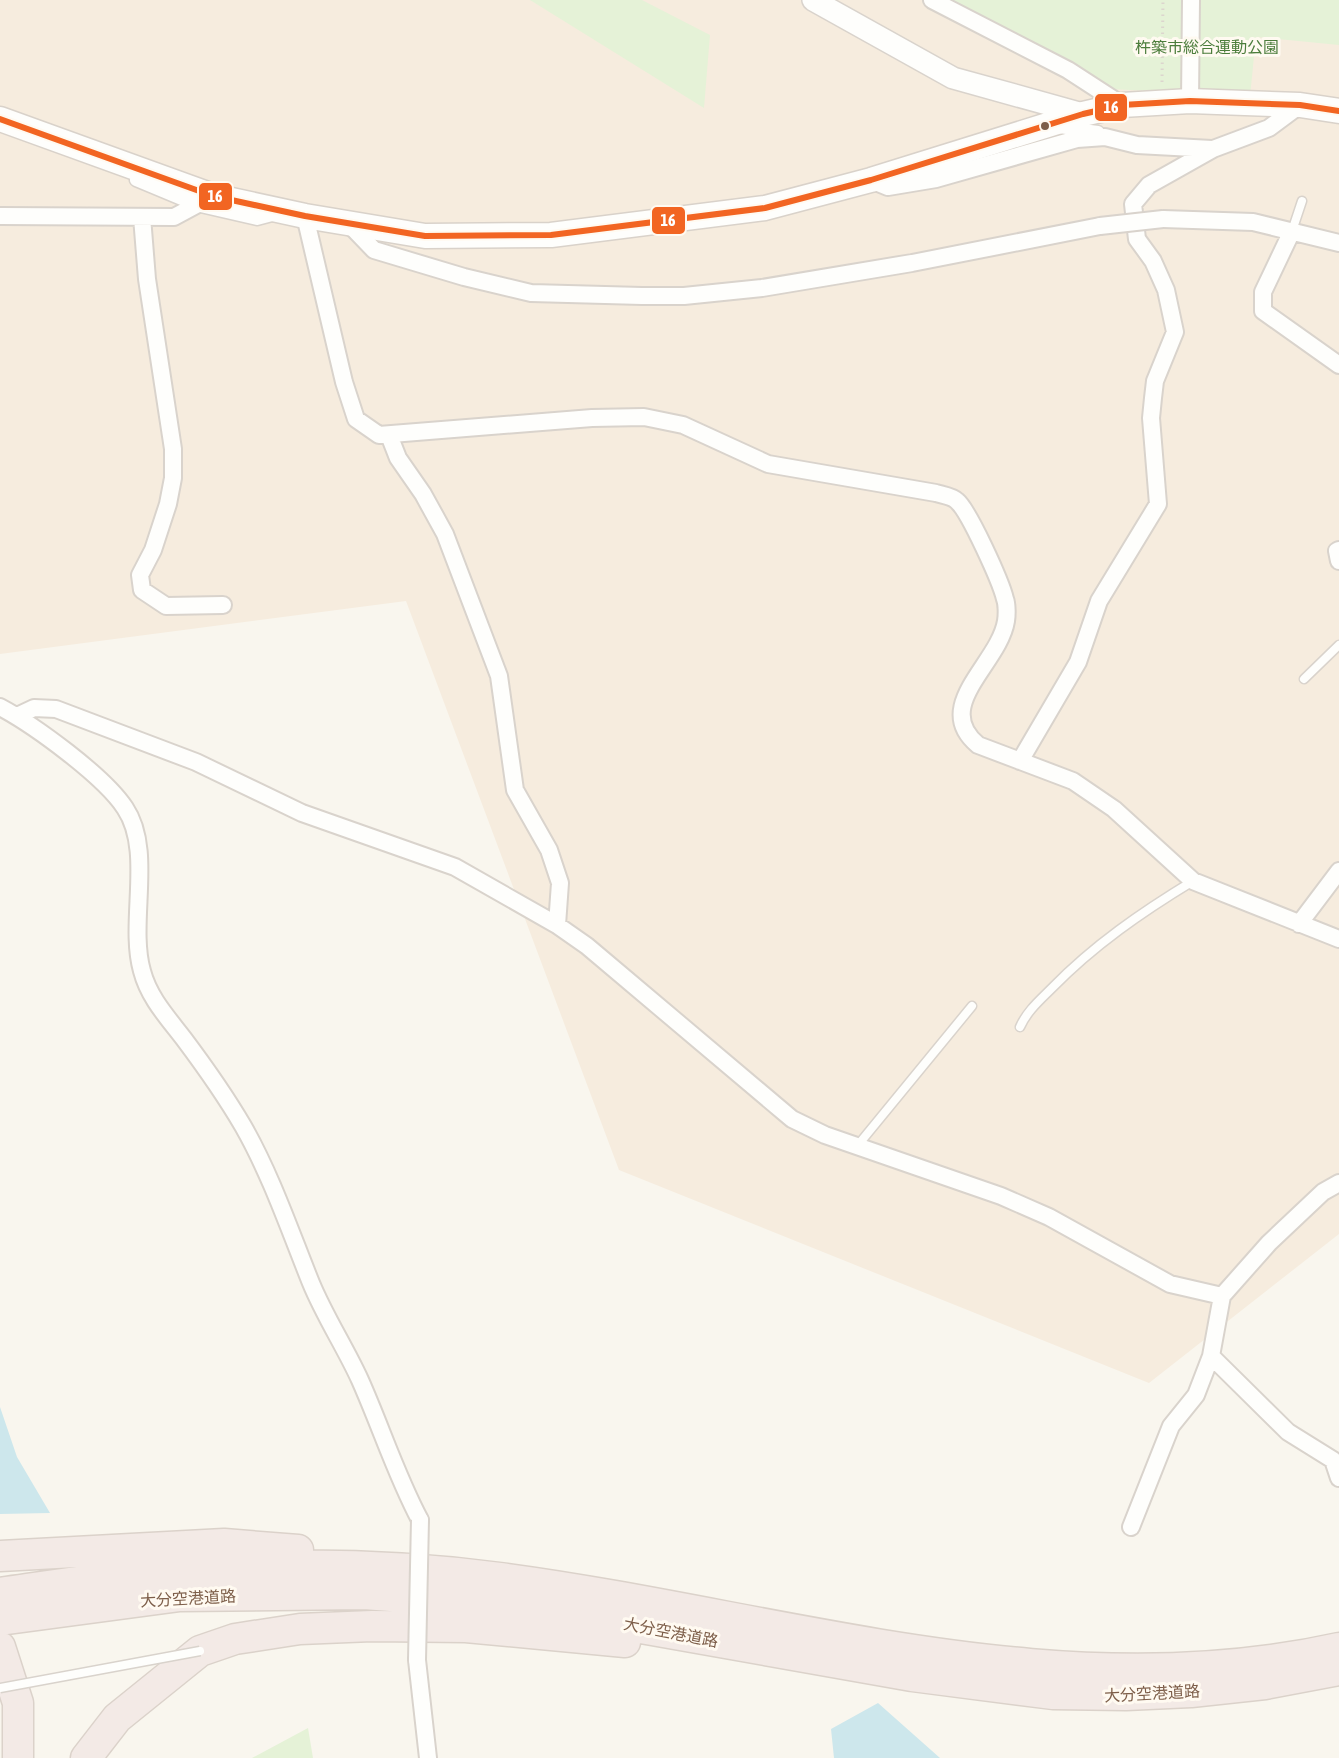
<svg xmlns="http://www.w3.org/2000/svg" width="1339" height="1758" viewBox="0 0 1339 1758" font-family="'Asap Condensed','Noto Sans JP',sans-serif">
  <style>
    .residential { fill: #f6ecde }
    .green { fill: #e5f2d7 }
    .water { fill: #cde7ec }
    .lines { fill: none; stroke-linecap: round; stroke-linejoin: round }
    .service-casing { stroke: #d9d3cc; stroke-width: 11 }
    .pedestrian-casing { stroke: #d9d3cc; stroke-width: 15 }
    .minor-casing { stroke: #d9d3cc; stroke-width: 20 }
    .tertiary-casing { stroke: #d9d3cc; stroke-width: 24 }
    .secondary-casing { stroke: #d9d2ca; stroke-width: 27 }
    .motorway-casing { stroke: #dbd2ca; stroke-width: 33 }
    .path { stroke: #dcd5ce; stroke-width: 3; stroke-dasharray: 1.5 4.5; stroke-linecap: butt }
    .service { stroke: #fefefc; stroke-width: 8 }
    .pedestrian { stroke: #fefefc; stroke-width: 12 }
    .minor { stroke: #fefefc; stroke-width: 16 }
    .tertiary { stroke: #fefefc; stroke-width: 21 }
    .secondary { stroke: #fefefc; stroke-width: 24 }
    .motorway { stroke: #f3eae6; stroke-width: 30 }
    .service-bridge-casing { stroke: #d9d3cc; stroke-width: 11; stroke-linecap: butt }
    .minor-bridge-casing { stroke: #d9d3cc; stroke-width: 20; stroke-linecap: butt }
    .service-bridge { stroke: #fefefc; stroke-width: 8 }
    .minor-bridge { stroke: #fefefc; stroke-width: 16 }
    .bus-1-casing { stroke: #fffaf1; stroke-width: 10 }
    .bus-1 { stroke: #f26522; stroke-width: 6 }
    .bus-dot { fill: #7d5e49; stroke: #fffaf1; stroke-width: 2 }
    .labels { text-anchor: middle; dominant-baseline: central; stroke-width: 6; stroke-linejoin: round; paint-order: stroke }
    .park-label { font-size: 16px; fill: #4c7d3c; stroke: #fffaf1 }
    .street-label { font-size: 16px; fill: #7d5e49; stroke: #fffaf1 }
    .line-badge { stroke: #fffaf1; stroke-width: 2 }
    .badge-label { font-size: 16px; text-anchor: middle; font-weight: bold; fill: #fff }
  </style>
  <rect width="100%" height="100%" fill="#f9f6ee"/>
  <path class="residential" d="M0,0H1339V1234L1149,1383L619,1170L406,601L0,654Z"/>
  <path class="green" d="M530,0H642L710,35L704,108Z
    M948,0H1339V45L1256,37L1250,96L1110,89Z
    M308,1728L313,1758H252Z"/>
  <path class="water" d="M0,1407L17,1457L50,1513L0,1514Z
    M878,1703L940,1758H834L831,1729Z"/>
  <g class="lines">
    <g class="service-casing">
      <path id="service" d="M1292,231L1302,201
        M1304,679L1339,645
        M1020,1027C1027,1011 1040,1000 1052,988C1094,945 1142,912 1193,881
        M858,1145L972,1006"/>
    </g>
    <g class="pedestrian-casing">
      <path id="pedestrian" d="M1059,127L1098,132
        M136,180L196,205L257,219L276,214"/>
    </g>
    <g class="minor-casing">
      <path id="minor" d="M932,0L1068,70L1122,105
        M1190,101L1191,0
        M871,180L888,187L936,179L1077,139L1105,137L1137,145L1212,149
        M0,216L174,217L213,196
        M305,216L344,382L356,419L379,435L592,418L644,417L683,425L768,464L936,493C942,495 952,496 957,501C969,511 1001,582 1005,599C1007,604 1007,615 1006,621C999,664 931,706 978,745L1073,781L1114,809L1193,881L1339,939
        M142,217L147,279L173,449V478L168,504L153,550L140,575L142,590L166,606L223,605
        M1163,219L1253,222L1339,243
        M349,224L374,250L464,277L531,293L642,296H684L762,288L912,263L1100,226
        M1292,231L1263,292V311L1339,365
        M389,435L398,458L423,494L445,534L499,676L515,790L549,850L560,883L557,925
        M1339,550L1337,551L1339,561
        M0,707C34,725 104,776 125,808C154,851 128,922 142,971C149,998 168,1018 184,1039C205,1067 226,1097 243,1126C271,1175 290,1231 311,1283C325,1317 345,1347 360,1380C381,1427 396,1475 420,1520
        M17,716L34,708L56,709L196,762L302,813L455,867L557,925L587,946L792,1119L825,1135L1001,1196L1049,1217L1170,1284L1222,1296
        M1020,761L1078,662L1099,601L1158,504L1151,418L1153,398L1155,381L1175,332L1166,290L1153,261L1137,239L1133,204L1149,185L1213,149L1269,128L1300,105
        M1299,924L1339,871
        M1211,1356L1288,1432L1333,1460L1339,1478
        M1131,1527L1171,1426L1196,1395L1211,1356L1222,1296L1269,1243L1323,1192L1339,1183
        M417,1660L428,1758"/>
    </g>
    <g class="tertiary-casing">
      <path id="tertiary" d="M813,0L953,78L1083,114"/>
    </g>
    <g class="secondary-casing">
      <path id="secondary" d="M0,119L213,196L305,216L425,236L551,235L765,208L871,180L1083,114L1122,105L1190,101L1300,105L1339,111"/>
    </g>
    <g class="motorway-casing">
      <path id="motorway" d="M0,1556L224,1544L298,1550
        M0,1593C56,1585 112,1576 168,1572C277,1562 391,1564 500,1578C780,1615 1055,1711 1339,1648
        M0,1620L180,1596L364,1594L511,1605L912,1676L1053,1694L1126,1695L1191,1692L1265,1684L1339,1670
        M0,1647L18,1703V1758
        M86,1758L117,1718L200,1651L235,1639L300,1629L372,1626L466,1627L625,1642"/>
    </g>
    <path class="path" d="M1162,82L1163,0"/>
    <use href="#service" class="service"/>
    <use href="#pedestrian" class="pedestrian"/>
    <use href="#minor" class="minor"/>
    <use href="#tertiary" class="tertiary"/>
    <use href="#secondary" class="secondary"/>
    <use href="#motorway" class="motorway"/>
    <g class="service-bridge-casing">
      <path id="service-bridge" d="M0,1688L200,1651"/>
    </g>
    <g class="minor-bridge-casing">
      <path id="minor-bridge" d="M1100,226L1163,219
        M417,1660L420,1520"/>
    </g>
    <use href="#service-bridge" class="service-bridge"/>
    <use href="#minor-bridge" class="minor-bridge"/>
    <g class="bus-1-casing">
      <path id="bus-1" d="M0,119L213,196L305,216L425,236L551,235L765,208L871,180L1083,114L1122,105L1190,101L1300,105L1339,111"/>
    </g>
    <use href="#bus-1" class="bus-1"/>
  </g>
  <circle class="bus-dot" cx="1045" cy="126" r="5"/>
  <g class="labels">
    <g class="park-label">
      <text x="1207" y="47">杵築市総合運動公園</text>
    </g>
    <g class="street-label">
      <text transform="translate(188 1598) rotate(-3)">大分空港道路</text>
      <text transform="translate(671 1632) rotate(11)">大分空港道路</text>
      <text transform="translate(1152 1693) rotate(-3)">大分空港道路</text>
    </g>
  </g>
  <g class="line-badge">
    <rect x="1094" y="93" width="34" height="29" rx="6" fill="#f26522"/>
    <rect x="198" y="182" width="35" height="29" rx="6" fill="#f26522"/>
    <rect x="651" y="206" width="35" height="29" rx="6" fill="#f26522"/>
  </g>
  <g class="badge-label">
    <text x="1111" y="113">16</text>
    <text x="215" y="202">16</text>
    <text x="668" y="226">16</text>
  </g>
</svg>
